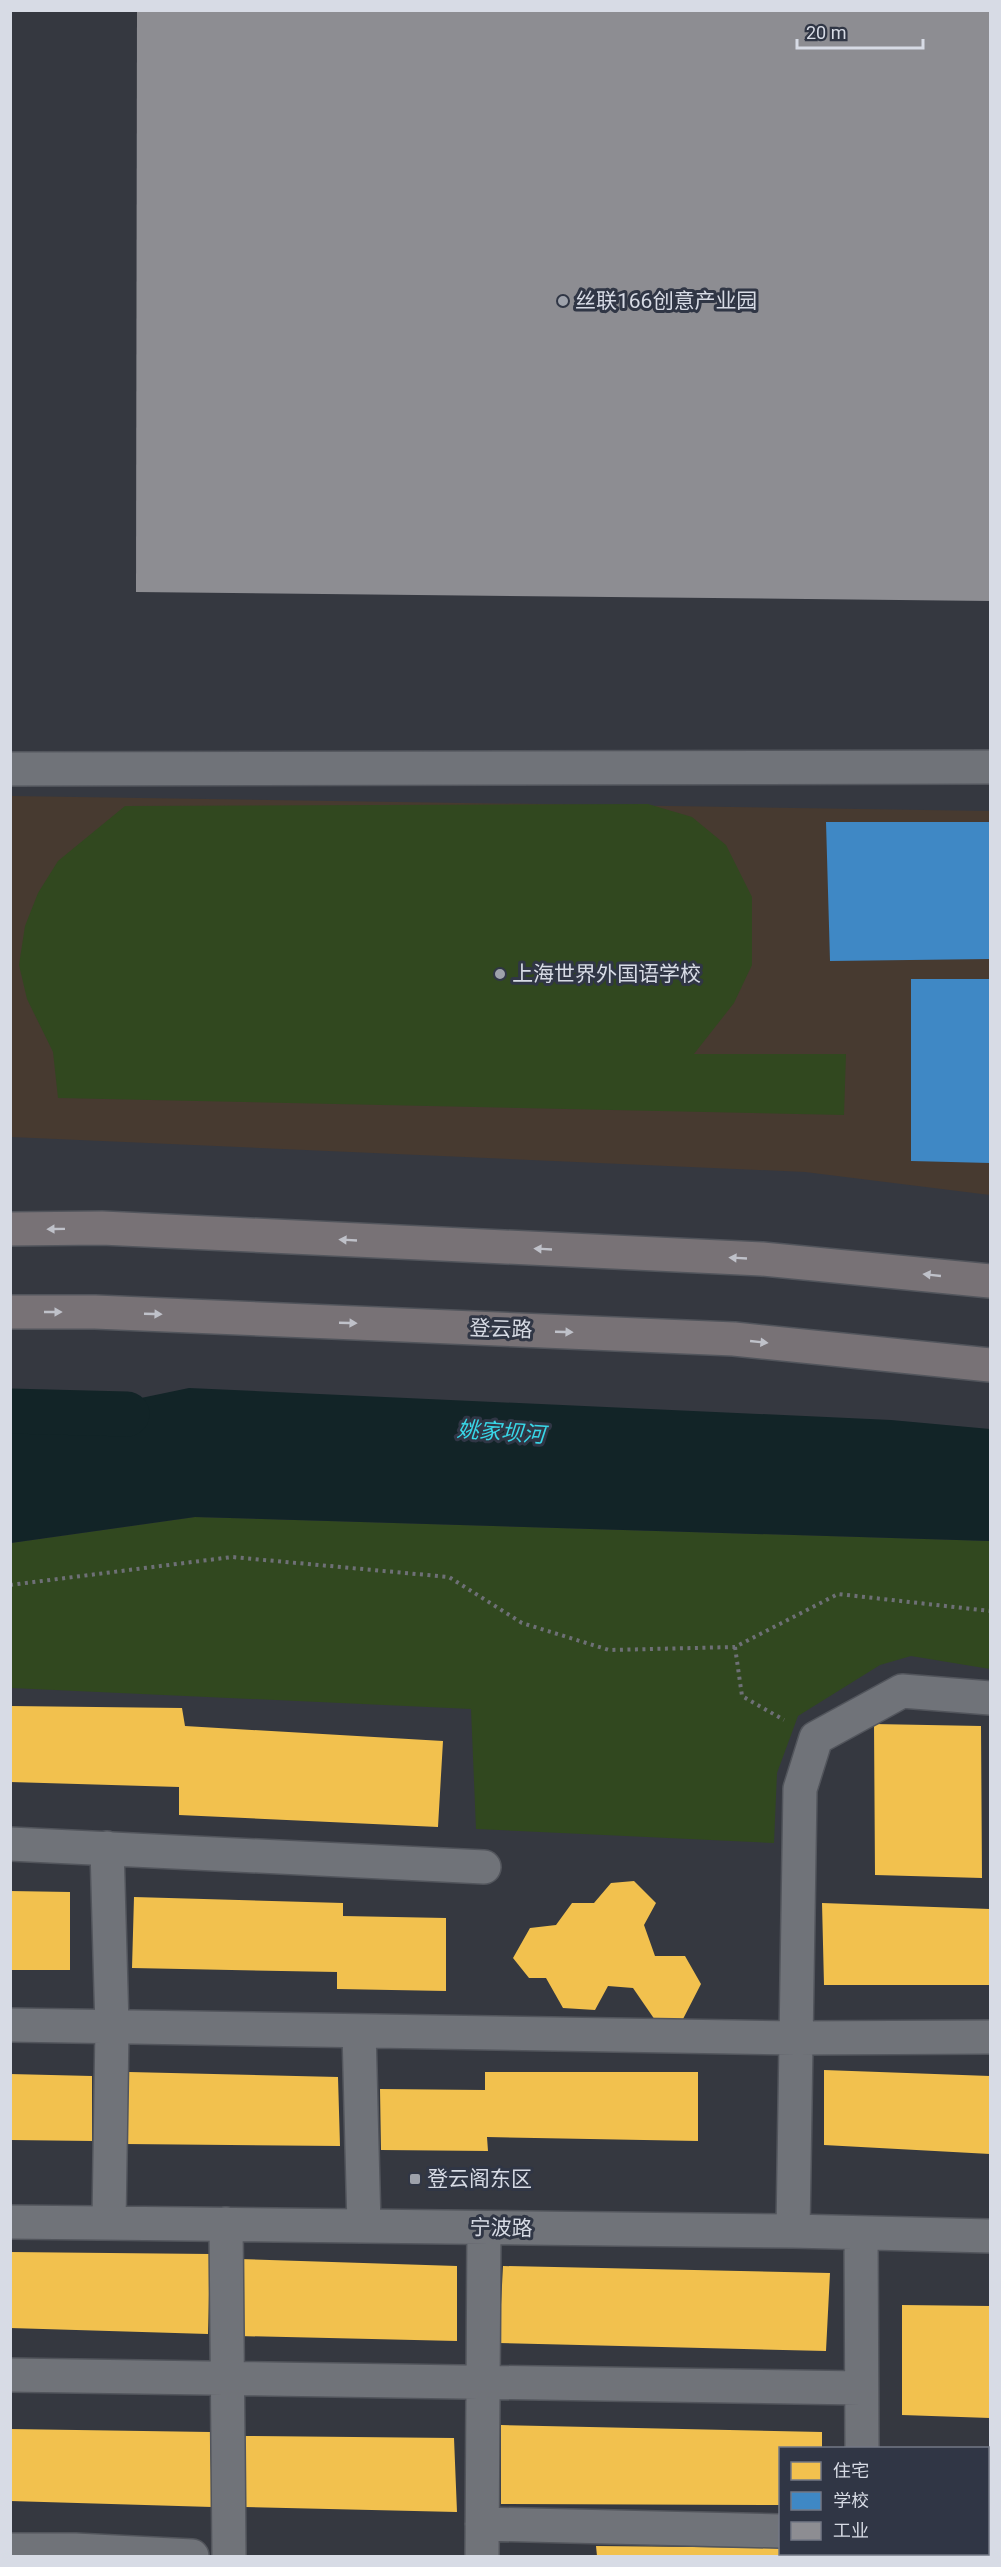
<svg xmlns="http://www.w3.org/2000/svg" width="1001" height="2567" viewBox="0 0 1001 2567" font-family="Roboto,'Noto Sans SC',sans-serif">
  <style>
    .education { fill: #473a30 }
    .green { fill: #31481f }
    .water { fill: #122427 }
    .homes { fill: #f2c14e }
    .schools { fill: #3f88c5 }
    .industry { fill: #8d8d92 }
    .lines { fill: none; stroke-linecap: round; stroke-linejoin: round }
    .canal { stroke: #122427; stroke-width: 45 }
    .minor-casing { stroke: #52555c; stroke-width: 36 }
    .major-casing { stroke: #52555c; stroke-width: 36 }
    .path { stroke: #6e7076; stroke-width: 4; stroke-dasharray: 3 4.5; stroke-linecap: butt }
    .minor { stroke: #707379; stroke-width: 33 }
    .major { stroke: #787276; stroke-width: 33 }
    .oneway { fill: #bfc1c9 }
    .poi-dot { fill: #9ea2ab; stroke: #303645; stroke-width: 2 }
    .labels { text-anchor: middle; dominant-baseline: central; stroke-width: 6; stroke-linejoin: round; paint-order: stroke }
    .poi-label { font-size: 21px; fill: #d7dbe5; stroke: #303645; text-anchor: start }
    .street-label { font-size: 21px; fill: #d7dbe5; stroke: #303645 }
    .water-label { font-size: 22px; font-style: italic; fill: #38d6e7; stroke: #303645 }
  </style>
  <rect width="100%" height="100%" fill="#353840"/>
  <path class="education" d="M11,796L990,811V1195L805,1172L11,1137Z"/>
  <path class="green" d="M648,804L692,817L726,845L752,897V965L734,1003L694,1054H846L844,1115L58,1098L53,1052L27,999L19,965L25,926L38,893L58,861L125,806Z
    M195,1517L990,1541V1669L911,1656L880,1665L798,1716L777,1773L774,1843L476,1829L471,1709L11,1688V1543Z"/>
  <path class="water" d="M189,1388L891,1420L990,1429V1541L195,1517L11,1543V1425Z"/>
  <path class="homes" d="M10,1706L182,1708L185,1726L443,1741L438,1827L179,1815V1787L10,1782Z
    M874,1724L981,1726L982,1878L875,1875Z
    M634,1881L656,1903L644,1925L655,1956H685L701,1984L683,2019L655,2020L633,1988L608,1986L595,2010L563,2008L546,1978H529L513,1958L530,1928L556,1925L572,1903H594L611,1883Z
    M10,1891L70,1892V1970H10Z
    M134,1897L343,1903V1916L446,1918V1991L337,1989V1972L132,1968Z
    M822,1903L990,1909V1985H824Z
    M824,2070L990,2076V2154L824,2145Z
    M129,2072L338,2077L340,2146L125,2144Z
    M485,2072H698V2141L487,2137L488,2151L381,2150L380,2089L485,2090Z
    M10,2074L92,2076V2141L10,2140Z
    M10,2252L210,2254L208,2334L10,2328Z
    M239,2259L457,2266V2341L239,2336Z
    M503,2266L830,2273L826,2351L499,2343Z
    M902,2305L990,2306V2418L902,2415Z
    M501,2425L822,2432V2448H780V2505L501,2504Z
    M10,2429L210,2432L212,2507L10,2501Z
    M244,2436L454,2438L457,2512L244,2507Z
    M596,2546L780,2548V2554H831V2556H597Z"/>
  <path class="schools" d="M826,822H990V959L830,961Z
    M911,979H990V1163L911,1161Z"/>
  <path class="industry" d="M137,10H990V601L136,592Z"/>
  <g class="lines">
    <path class="canal" d="M10,1411L127,1414"/>
    <g class="minor-casing">
      <path id="minor" d="M10,769L990,767
        M10,1844L484,1867
        M107,1848L112,2027L109,2223
        M10,2025L796,2038L990,2037
        M359,2031L364,2226
        M10,2222L793,2231L990,2236
        M226,2224L229,2556
        M793,2231L800,1789L816,1738L902,1691L990,1698
        M861,2233L862,2448
        M10,2375L861,2388
        M988,2465H990
        M482,2524L780,2531
        M10,2550H75L192,2556
        M862,2554V2556
        M482,2556L484,2228"/>
    </g>
    <g class="major-casing">
      <path id="major" d="M10,1229L102,1228L762,1259L990,1281
        M10,1312H95L734,1339L990,1365"/>
    </g>
    <path class="path" d="M10,1585L232,1557L449,1577L522,1623L609,1650L735,1647L838,1594L990,1611
      M735,1647L742,1696L784,1720"/>
    <use href="#minor" class="minor"/>
    <use href="#major" class="major"/>
  </g>
  <defs><path id="oneway-solid" d="M-6-.8H1V-3.2L6.5 0L1 3.2V.8H-6Z" transform="scale(1.5)"/></defs>
  <g class="oneway">
    <use href="#oneway-solid" transform="translate(56 1229) rotate(179)"/>
    <use href="#oneway-solid" transform="translate(348 1240) rotate(-177)"/>
    <use href="#oneway-solid" transform="translate(543 1249) rotate(-177)"/>
    <use href="#oneway-solid" transform="translate(738 1258) rotate(-177)"/>
    <use href="#oneway-solid" transform="translate(932 1275) rotate(-174)"/>
    <use href="#oneway-solid" transform="translate(53 1312)"/>
    <use href="#oneway-solid" transform="translate(153 1314) rotate(2)"/>
    <use href="#oneway-solid" transform="translate(348 1323) rotate(2)"/>
    <use href="#oneway-solid" transform="translate(564 1332) rotate(2)"/>
    <use href="#oneway-solid" transform="translate(759 1342) rotate(6)"/>
  </g>
  <g class="poi-dot">
    <circle cx="563" cy="301" r="6"/>
    <circle cx="500" cy="974" r="6"/>
    <rect x="409" y="2173" width="12" height="12" rx="3"/>
  </g>
  <g class="labels">
    <g class="poi-label">
      <text x="575" y="301">丝联166创意产业园</text>
      <text x="512" y="974">上海世界外国语学校</text>
      <text x="427" y="2179">登云阁东区</text>
    </g>
    <g class="street-label">
      <text transform="translate(501 1329) rotate(2)">登云路</text>
      <text transform="translate(501 2228) rotate(1)">宁波路</text>
    </g>
    <g class="water-label">
      <text transform="translate(501 1432) rotate(4)">姚家坝河</text>
    </g>
  </g>
  <rect width="1001" height="2567" fill="none" stroke="#d7dbe5" stroke-width="24"/>
  <rect x="779" y="2447" width="210" height="108" fill="#303645" stroke="#737885" stroke-width="1.5"/>
  <rect x="791" y="2462" width="30" height="18" fill="#f2c14e" stroke="#737885" stroke-width="1.5"/>
  <text x="833" y="2477" font-size="18" fill="#d7dbe5">住宅</text>
  <rect x="791" y="2492" width="30" height="18" fill="#3f88c5" stroke="#737885" stroke-width="1.5"/>
  <text x="833" y="2507" font-size="18" fill="#d7dbe5">学校</text>
  <rect x="791" y="2522" width="30" height="18" fill="#8d8d92" stroke="#737885" stroke-width="1.5"/>
  <text x="833" y="2537" font-size="18" fill="#d7dbe5">工业</text>
  <path d="M797 39v9h126v-9" fill="none" stroke="#d7dbe5" stroke-width="3"/>
  <text x="806" y="39" font-size="18" fill="#d7dbe5" stroke="#303645" stroke-width="4.5" paint-order="stroke">20 m</text>
</svg>
